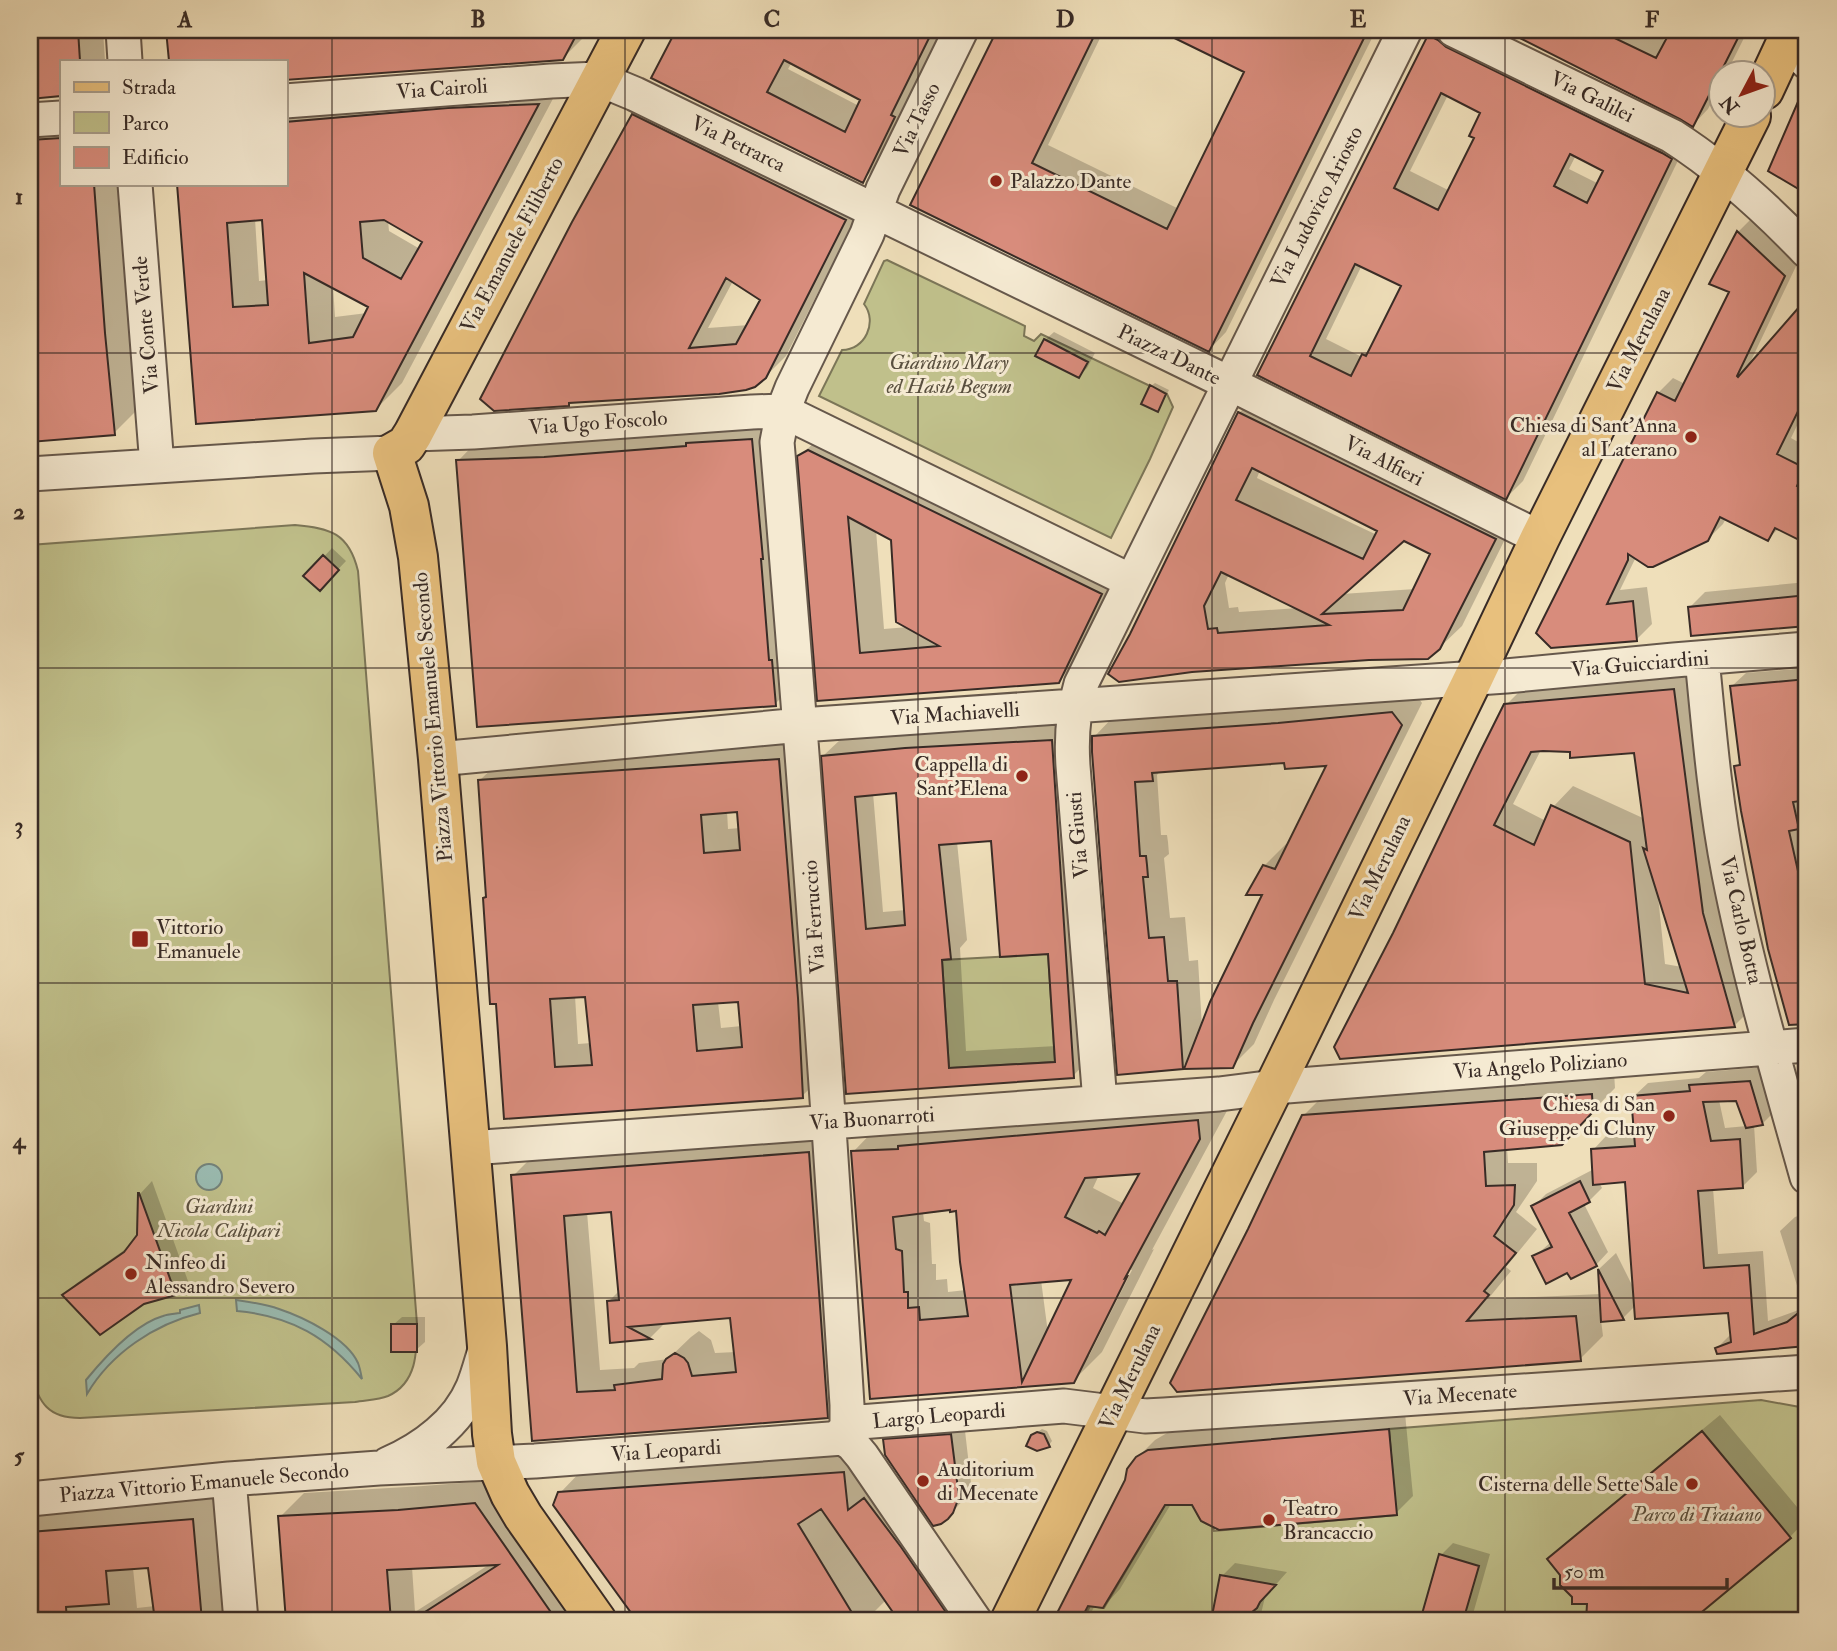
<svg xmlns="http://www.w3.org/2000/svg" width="1837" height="1651" viewBox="0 0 1837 1651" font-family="'IM FELL Double Pica',serif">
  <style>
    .green { fill: #c0c08b; stroke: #7c7658; stroke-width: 2 }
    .water { fill: #9abcb2; stroke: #73827a; stroke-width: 2 }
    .shadow { fill: #0003; fill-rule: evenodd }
    .building { fill: #d88c7c; stroke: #382b26; stroke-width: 2; fill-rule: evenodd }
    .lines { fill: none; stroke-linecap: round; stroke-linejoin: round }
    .minor-casing { stroke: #66584b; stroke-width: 37 }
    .major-casing { stroke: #382b26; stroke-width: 42 }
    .minor { stroke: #f5ead2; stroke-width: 33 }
    .major { stroke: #e8c07d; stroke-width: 38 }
    .grid { fill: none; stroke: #382b26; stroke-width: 2; stroke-opacity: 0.55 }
    .poi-dot { fill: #8f2418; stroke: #f5ead2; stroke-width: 2.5 }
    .labels { text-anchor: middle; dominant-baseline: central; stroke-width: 6; stroke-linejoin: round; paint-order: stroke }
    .street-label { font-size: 21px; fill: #382b26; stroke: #f5ead2 }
    .poi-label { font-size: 21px; fill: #382b26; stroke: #f5ead2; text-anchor: start }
    .park-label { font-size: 21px; font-style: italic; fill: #5a503f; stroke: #f5ead2 }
    .neatline { fill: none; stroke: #382b26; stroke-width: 2.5 }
    .grid-label { font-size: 23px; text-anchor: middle; font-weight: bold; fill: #382b26 }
  </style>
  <rect width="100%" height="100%" fill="#efdfba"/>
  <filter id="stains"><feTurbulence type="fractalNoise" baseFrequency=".00286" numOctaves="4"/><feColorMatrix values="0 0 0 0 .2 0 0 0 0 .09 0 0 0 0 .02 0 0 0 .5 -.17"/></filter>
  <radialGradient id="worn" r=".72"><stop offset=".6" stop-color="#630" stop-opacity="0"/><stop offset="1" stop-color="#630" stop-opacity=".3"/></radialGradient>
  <path class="green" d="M887,260L1025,326L1024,336L1034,341L1041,334L1167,394L1173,407L1150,459L1111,538L819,396L842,350C865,350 878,322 864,304L884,261Z
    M295,525C330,528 349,533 358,571L417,1324C417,1352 417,1383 388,1396C378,1400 366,1400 355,1402L80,1418C48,1418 39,1403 30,1373V545Z
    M1048,954L1055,1062L949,1068L942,960Z
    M1761,1400L1805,1408L1807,1411V1621H1082L1090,1606L1104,1608L1165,1505H1195C1197,1517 1201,1523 1213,1526L1214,1531L1396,1515L1389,1429Z"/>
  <path class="water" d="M196 1177a13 13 0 1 1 26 0a13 13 0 1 1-26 0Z
    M236,1300C250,1302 265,1304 279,1309C303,1317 347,1338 358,1363C360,1368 361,1374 362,1379C328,1337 291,1316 237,1311Z
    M199,1305L200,1313C155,1324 111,1353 87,1394L86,1380C104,1358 135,1324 163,1316C168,1314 174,1314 180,1313V1310Z"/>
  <path class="shadow" d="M30,30H103L105,61H61V95L30,97Z
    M168,30H577L572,39H576L581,30H588L585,36L563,58L285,61H170Z
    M678,30H944L912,93L916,95L884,159L862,181L653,77ZM792,62L862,99L859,106L788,69Z
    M999,30H1104L1048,145L1179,209L1246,71L1162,30H1376L1226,332L1209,350L913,204Z
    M1436,30H1461L1687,142L1523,481L1506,498L1259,375L1429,36ZM1448,95L1483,112L1476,137L1450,191L1410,171ZM1576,155L1606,171L1599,184L1569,169ZM1362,265L1403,285L1374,344L1362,357L1326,339Z
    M1532,30H1644L1667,41L1673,30H1748L1726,74H1722V82L1708,109L1693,125L1527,40Z
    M564,78L402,383L375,410L198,422L179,184H285V98ZM255,219H264L268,280L259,281ZM388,220L424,242L420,249L389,231ZM333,286L370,306L367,313L335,317Z
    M1807,84V206L1800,199L1805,191L1770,170Z
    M654,94L865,199L786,356L765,377L571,401L568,404L633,115ZM733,281L763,300L749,325L708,328Z
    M61,115V184H121L140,407L114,433L30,440V117Z
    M1753,217L1799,260L1748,367L1807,301V405L1791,438L1807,447V542L1779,528L1768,539L1726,518L1723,524L1707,540L1636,557L1620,590L1647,587L1652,624L1637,639L1552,646L1658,393L1673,378L1685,384L1732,291L1738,232Z
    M1054,332L1095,353L1087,368L1079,376L1045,340Z
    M1155,383L1169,390L1161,406L1158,410L1151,386Z
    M1261,392L1516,517L1462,626L1439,648L1131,635L1239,413ZM1260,470L1379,530L1377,535L1257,478ZM1404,539L1432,553L1415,589L1342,594ZM1229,574L1298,608L1239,612L1238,607L1229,608L1225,583Z
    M777,414L800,679L775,704L458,461L482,436Z
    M825,432L1126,569L1083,656L1058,681L819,700L799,457ZM876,530L893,538L908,627L884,629Z
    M332,548L346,561L328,580L306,576Z
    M1807,582V625L1693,634L1690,607L1705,592Z
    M1807,668V818L1803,822L1807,839V1022L1790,1023L1736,767L1742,761L1732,686L1746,673Z
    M1695,669L1755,1005L1734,1026L1394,934L1506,705L1527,684ZM1541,750L1635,751L1645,819L1573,786L1553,807L1546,821L1513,804ZM1658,896L1682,967L1665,964Z
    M1414,692L1422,703L1274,1000L1254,1044L1232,1066L1189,1060L1182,1067L1094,737L1115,715ZM1286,762L1329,764L1289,845L1286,844L1264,866L1265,893L1202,1027L1198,960L1189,961L1185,917L1170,918L1164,858L1169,854L1168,842L1167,835H1161L1157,775L1161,770Z
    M1069,723L1090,1058L1073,1076L848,1092L823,756L841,739L924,731ZM898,791L906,910L883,912L873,793ZM992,839L1050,952L1056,1046L966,1051L960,948L967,940L957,842Z
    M803,736L827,1072L802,1096L505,1117L498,1002L484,898L487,895L479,781L504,757ZM738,810L740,828L728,829L727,811ZM587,995L591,1043L578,1044L575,996ZM740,1000L742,1026L721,1028L718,1002Z
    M1764,1067L1777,1109L1762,1124L1754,1125L1757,1172L1743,1186L1713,1188L1718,1254L1763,1251L1768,1321L1804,1308L1780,1231L1795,1217L1807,1213V1344L1718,1352L1717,1348L1732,1333L1730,1311L1636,1305L1623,1318L1601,1320L1603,1336L1580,1359L1303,1381L1249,1230L1303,1116L1327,1092L1614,1072L1615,1088L1585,1119L1507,1148L1508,1163H1537V1181L1516,1212L1537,1229L1506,1267L1511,1271L1488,1299L1601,1294L1599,1269L1616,1253L1635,1291L1627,1181L1599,1182L1602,1188L1589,1201L1584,1204L1608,1252L1596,1265L1568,1271L1534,1257L1551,1242L1533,1207L1546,1194L1594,1169L1593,1150L1607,1135L1636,1133L1633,1097L1648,1083L1699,1078L1706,1072ZM1738,1099L1747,1126L1725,1128L1719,1100Z
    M1228,1109L1152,1250L1154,1249L1102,1352L1073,1381L871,1397L853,1152L881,1123ZM1143,1172L1124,1204L1093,1188L1099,1175ZM952,1208L957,1209L966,1290L948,1292L947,1279L936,1280V1264H932L930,1223L924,1221L923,1212ZM1129,1269L1132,1270L1089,1356H1085ZM1074,1278L1048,1333L1041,1280Z
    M832,1130L850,1394L827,1417L533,1439L513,1176L536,1153ZM612,1210L619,1291L608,1302L612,1341L650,1338L666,1322L732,1316L736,1352L715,1353L711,1340L699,1331L691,1337L668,1359L639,1363L634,1368L600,1370L587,1212Z
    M152,1181L188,1281L175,1293L64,1295L77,1283L133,1244L139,1236L140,1194Z
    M402,1317H425V1342L416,1350L393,1325Z
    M1405,1413L1413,1496L1396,1513L1171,1504L1120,1589L1103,1607L1095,1605L1087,1621H1055L1137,1458L1155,1440L1167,1433Z
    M1720,1415L1807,1519L1790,1537L1688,1621H1600L1589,1603L1574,1596L1562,1574L1549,1559L1566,1542Z
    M964,1422L971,1483L965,1498L947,1518L885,1440L898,1427Z
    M1042,1429L1047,1431L1052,1441L1049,1445L1032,1436Z
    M869,1448L975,1621H911L931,1580L891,1606L886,1600L865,1621H639L555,1504L560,1493L585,1467Z
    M500,1480L598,1621H287L280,1517L304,1493L423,1486ZM490,1564L415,1612L412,1567Z
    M219,1494L229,1621H30V1519L41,1508ZM150,1566L155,1606L137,1608L133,1568Z
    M1453,1543L1490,1554L1471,1621H1422L1441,1555Z
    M1235,1563L1287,1572L1265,1597L1261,1614L1255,1621H1213L1222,1576Z"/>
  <path class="building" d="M30,30H78L80,61H61V96L30,99Z
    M166,30H212L213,35L290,30H579L563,60L285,80V61H169Z
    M676,30H933L891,115L895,117L863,183L651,78ZM784,60L860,100L845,132L767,92Z
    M997,30H1097L1032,163L1167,229L1244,72L1158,30H1368L1209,352L910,205Z
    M1504,30H1598L1656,58L1671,30H1742L1693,127L1680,119Z
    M1428,35L1438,40L1446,47L1662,153L1672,159L1506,500L1257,375ZM1441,93L1480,113L1469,136L1474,138L1438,210L1394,188ZM1570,154L1603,171L1587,203L1554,186ZM1355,264L1401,286L1366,356L1362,354L1351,376L1310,356Z
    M1807,81V194L1768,171Z
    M539,104L376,411L196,424L177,184H285V122L448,108ZM262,220L268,305L233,307L227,223ZM384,220L422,242L401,279L363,258L360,222ZM304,273L368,307L353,337L309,343Z
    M632,114L846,220L766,378L755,387L746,390L719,394L569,403V406L494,411L480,399L572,222ZM726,278L760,300L736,344L689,348Z
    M61,138V184H94L105,333L115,435L30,442V235H33L30,197V140Z
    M1737,231L1785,276L1737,376L1738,377L1807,298V393L1777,454L1805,468L1797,486L1807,491V544L1775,528L1768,541L1720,517L1708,541L1653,567H1648L1628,554V560L1607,604L1633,601L1637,641L1551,648L1536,633L1657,392L1675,401L1729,292L1709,284Z
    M1044,339L1088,362L1079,378L1035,356Z
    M1150,385L1166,394L1158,412L1141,404Z
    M1238,412L1496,539L1440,649L1428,659L1369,660L1192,672L1119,682L1108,674L1130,634ZM1252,468L1377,531L1363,559L1236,500ZM1404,541L1430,554L1403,610L1322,614ZM1221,572L1317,619L1329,625L1218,633L1217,628L1208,629L1204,606Z
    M752,439L763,559H761L769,660H772L776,706L477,727L456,460L544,457L686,446V443Z
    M808,450L1102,594L1059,683L817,701L797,456ZM848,517L891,540L896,622L939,646L860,653Z
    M323,555L339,570L320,591L303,576Z
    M1807,595V626L1691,636L1688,607Z
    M1807,679V800L1793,802L1799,829L1789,831L1798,871L1807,869V1024L1789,1025L1768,949L1741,811L1734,766L1740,765L1730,686Z
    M1674,689L1703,913L1735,1027L1340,1059L1334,1047L1393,933L1479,754L1504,704ZM1543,751L1570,752V758L1634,753L1647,850L1643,848L1688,993L1645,984L1630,842L1551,805L1534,845L1494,825L1531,752Z
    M1392,712L1402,725L1253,1023L1233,1068L1184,1069L1210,1002L1262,895H1246L1263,865L1275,869L1326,766L1285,769L1284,763L1152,773L1153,781L1135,782L1140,856H1146L1147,865L1148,877H1143L1149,938L1164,937L1168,981H1177L1183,1069L1117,1075L1092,752V736L1278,723Z
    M1052,740L1074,1078L846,1094L821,756L905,748ZM896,793L905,925L866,929L855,797ZM991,841L1000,957L1048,954L1055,1062L949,1068L942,960L951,959L939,845Z
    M779,759L798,998L803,1098L504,1119L496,1004H490L483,898L486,897L478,780ZM737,812L740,850L704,853L701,815ZM585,997L592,1065L555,1067L550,999ZM738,1002L742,1047L697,1051L693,1005Z
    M1750,1081L1763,1125L1746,1128L1736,1101L1703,1102L1711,1141L1740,1139L1743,1188L1698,1191L1704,1268L1749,1265L1754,1334L1787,1322L1807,1306V1346L1717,1354L1715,1348L1731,1342L1728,1313L1635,1319L1625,1182L1593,1185L1591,1149L1635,1146L1631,1096L1690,1091L1689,1085Z
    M1592,1094L1593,1112L1562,1145L1484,1152L1486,1186L1515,1185L1514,1205L1494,1236L1516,1253L1484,1291L1489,1295L1467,1321L1576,1316L1581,1361L1177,1392L1170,1383L1248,1229L1302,1115Z
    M1198,1120L1200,1139L1125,1278L1127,1277L1074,1383L870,1399L851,1151L898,1149V1146ZM1139,1174L1105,1235L1099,1231L1097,1233L1065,1217L1085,1178ZM950,1210V1212L956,1211L960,1262L968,1316L920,1320L919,1307L908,1308V1292H904L902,1251L896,1249L893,1217ZM1071,1280L1022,1382L1010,1285Z
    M809,1152L828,1418L532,1441L511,1175ZM611,1212L619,1300L607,1301L610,1343L651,1339L628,1327L730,1318L736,1372L692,1376L688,1363L684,1358L675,1353L666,1359L663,1364L662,1379L614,1385L615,1390L577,1392L564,1216Z
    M1580,1181L1590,1202L1569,1213L1597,1266L1571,1279L1567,1273L1546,1284L1532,1256L1552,1247L1531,1206Z
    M138,1193H139L176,1295L144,1304L100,1335L62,1295L124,1252L137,1235Z
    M1598,1269L1624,1320L1601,1322Z
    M391,1324H417V1352H391Z
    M1389,1429L1397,1515L1219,1530L1201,1521L1192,1505H1165L1103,1608L1088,1606L1080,1621H1053L1125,1480L1127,1469L1136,1457L1148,1450Z
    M1702,1431L1791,1538L1691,1621H1586L1587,1604H1572V1597L1560,1585V1575L1547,1559Z
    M1037,1432L1044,1434L1050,1447L1037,1451L1026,1446L1031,1435Z
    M951,1434L959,1497L953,1513L948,1519L941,1524L933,1526L885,1455L883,1439Z
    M844,1472L848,1510L864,1498L901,1547L952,1621H899L821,1509L798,1524L857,1621H637L553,1505L558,1492Z
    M475,1503L557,1621H411L498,1565L387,1570L391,1621H286L278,1516L398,1510Z
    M193,1519L202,1621H155L148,1568L106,1571L109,1604L66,1607L67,1621H30V1532Z
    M1439,1554L1479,1566L1463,1621H1420Z
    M1220,1575L1276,1585L1260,1602L1257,1608L1241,1621H1211Z"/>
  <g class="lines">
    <g class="minor-casing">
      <path id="minor" d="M123,30L125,61
        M1454,30L1672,136C1722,168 1766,208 1807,251
        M1786,43L1807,62
        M285,101L551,81L599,79L635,94L1245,391L1540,538
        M30,120L61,118
        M135,184L157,466
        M413,434L473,432L752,412L783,411L1131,581
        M30,474L313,456L392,453
        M1702,658C1709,730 1715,802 1729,874C1749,976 1779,1077 1807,1177
        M438,759L801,725L1506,676L1674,660L1807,649
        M1100,1102L1073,766C1071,737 1073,711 1081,684L1405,30
        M470,1148L1219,1094L1274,1087L1807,1045
        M847,1423L1064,1406L1145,1416L1164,1415L1807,1372
        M837,1438L847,1428V1405C827,1084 804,763 777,442L783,411L792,388L867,234L883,189L961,30
        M388,1464C423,1449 458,1423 473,1387C478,1375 481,1363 485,1350
        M229,1479L241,1621
        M30,1499L229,1479L379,1468L535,1461L843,1438L852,1444L862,1456L975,1621"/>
    </g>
    <g class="major-casing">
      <path id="major" d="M1764,90L1792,30
        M597,1621L523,1516L510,1494L496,1462L492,1434L487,1346L438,759L418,557L409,506L392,453L406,445L413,434L626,30
        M1010,1621L1274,1087L1473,679L1540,538L1751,116"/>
    </g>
    <use href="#minor" class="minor"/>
    <use href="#major" class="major"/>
  </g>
  <path class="grid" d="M332,30V1621M625,30V1621M918,30V1621M1212,30V1621M1505,30V1621M30,353H1807M30,668H1807M30,983H1807M30,1298H1807"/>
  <g class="poi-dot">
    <circle cx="996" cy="181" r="7"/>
    <circle cx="1691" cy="437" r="7"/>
    <circle cx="1022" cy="776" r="7"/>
    <rect x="131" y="930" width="18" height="18" rx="3.5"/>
    <circle cx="1669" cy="1116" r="7"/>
    <circle cx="131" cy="1274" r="7"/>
    <circle cx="923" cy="1481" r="7"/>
    <circle cx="1692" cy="1484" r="7"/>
    <circle cx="1269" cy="1520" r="7"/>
  </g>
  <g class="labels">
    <g class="street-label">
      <text transform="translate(442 89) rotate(-4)">Via Cairoli</text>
      <text transform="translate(1592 97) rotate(26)">Via Galilei</text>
      <text transform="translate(917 120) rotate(-64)">Via Tasso</text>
      <text transform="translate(738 144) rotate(26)">Via Petrarca</text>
      <text transform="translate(1317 207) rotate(-63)">Via Ludovico Ariosto</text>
      <text transform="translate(512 245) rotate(-62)">Via Emanuele Filiberto</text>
      <text transform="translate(146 325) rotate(-95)">Via Conte Verde</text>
      <text transform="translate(1639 340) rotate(-63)">Via Merulana</text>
      <text transform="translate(1169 355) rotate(26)">Piazza Dante</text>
      <text transform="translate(598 423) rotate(-4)">Via Ugo Foscolo</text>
      <text transform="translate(1384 461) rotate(27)">Via Alfieri</text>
      <text transform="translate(1640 664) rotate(-5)">Via Guicciardini</text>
      <text transform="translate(955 714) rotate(-4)">Via Machiavelli</text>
      <text transform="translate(433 717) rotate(-95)">Piazza Vittorio Emanuele Secondo</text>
      <text transform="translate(1078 835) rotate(-95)">Via Giusti</text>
      <text transform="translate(1380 868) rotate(-64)">Via Merulana</text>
      <text transform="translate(814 917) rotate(-94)">Via Ferruccio</text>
      <text transform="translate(1741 920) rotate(77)">Via Carlo Botta</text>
      <text transform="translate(1540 1066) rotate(-4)">Via Angelo Poliziano</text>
      <text transform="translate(872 1119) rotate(-4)">Via Buonarroti</text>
      <text transform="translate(1130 1377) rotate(-64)">Via Merulana</text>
      <text transform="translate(1460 1395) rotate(-4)">Via Mecenate</text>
      <text transform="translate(939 1416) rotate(-5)">Largo Leopardi</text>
      <text transform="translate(666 1451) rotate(-4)">Via Leopardi</text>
      <text transform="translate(204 1483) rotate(-5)">Piazza Vittorio Emanuele Secondo</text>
    </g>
    <g class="poi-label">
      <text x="1010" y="181">Palazzo Dante</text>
      <text x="1677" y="425" text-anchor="end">Chiesa di Sant'Anna<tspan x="1677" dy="24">al Laterano</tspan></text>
      <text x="1008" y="764" text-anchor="end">Cappella di<tspan x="1008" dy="24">Sant'Elena</tspan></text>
      <text x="156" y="927">Vittorio<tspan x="156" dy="24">Emanuele</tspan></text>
      <text x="1655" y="1104" text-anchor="end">Chiesa di San<tspan x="1655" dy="24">Giuseppe di Cluny</tspan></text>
      <text x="145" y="1262">Ninfeo di<tspan x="145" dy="24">Alessandro Severo</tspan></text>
      <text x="937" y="1469">Auditorium<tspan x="937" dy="24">di Mecenate</tspan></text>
      <text x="1678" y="1484" text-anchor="end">Cisterna delle Sette Sale</text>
      <text x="1283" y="1508">Teatro<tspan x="1283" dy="24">Brancaccio</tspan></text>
    </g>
    <g class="park-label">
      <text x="949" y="362">Giardino Mary<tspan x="949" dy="24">ed Hasib Begum</tspan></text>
      <text x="219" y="1206">Giardini<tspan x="219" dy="24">Nicola Calipari</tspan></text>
      <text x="1697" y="1514">Parco di Traiano</text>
    </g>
  </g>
  <rect width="1837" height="1651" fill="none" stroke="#efdfba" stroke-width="77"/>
  <rect x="60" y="60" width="228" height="126" fill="#f5ead2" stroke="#a99e8d" stroke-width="2"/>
  <rect x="74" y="82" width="35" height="10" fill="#e8c07d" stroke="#a99e8d" stroke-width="2"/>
  <text x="122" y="94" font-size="21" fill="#382b26">Strada</text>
  <rect x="74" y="112" width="35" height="21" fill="#c0c08b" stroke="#a99e8d" stroke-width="2"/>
  <text x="122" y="130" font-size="21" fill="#382b26">Parco</text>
  <rect x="74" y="147" width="35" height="21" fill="#d88c7c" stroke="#a99e8d" stroke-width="2"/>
  <text x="122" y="164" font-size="21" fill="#382b26">Edificio</text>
  <g transform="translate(1742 94) rotate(229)"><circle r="33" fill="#f5ead2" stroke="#a99e8d" stroke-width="2"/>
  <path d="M0-5L12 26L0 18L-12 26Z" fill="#8f2418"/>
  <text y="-10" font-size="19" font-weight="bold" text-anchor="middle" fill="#382b26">N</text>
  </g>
  <path d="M1554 1578v10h173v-10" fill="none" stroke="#382b26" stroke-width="3.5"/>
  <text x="1564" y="1578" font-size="21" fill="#382b26" stroke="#f5ead2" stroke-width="5" paint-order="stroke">50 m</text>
  <rect x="38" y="38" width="1760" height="1574" class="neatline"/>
  <g class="grid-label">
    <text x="185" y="27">A</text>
    <text x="478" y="27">B</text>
    <text x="772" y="27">C</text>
    <text x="1065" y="27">D</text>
    <text x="1358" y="27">E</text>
    <text x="1652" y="27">F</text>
    <text x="19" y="204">1</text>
    <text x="19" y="519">2</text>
    <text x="19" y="833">3</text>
    <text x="19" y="1148">4</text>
    <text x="19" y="1463">5</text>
  </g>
  <rect width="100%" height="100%" filter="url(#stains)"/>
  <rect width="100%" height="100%" fill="url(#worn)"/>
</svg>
